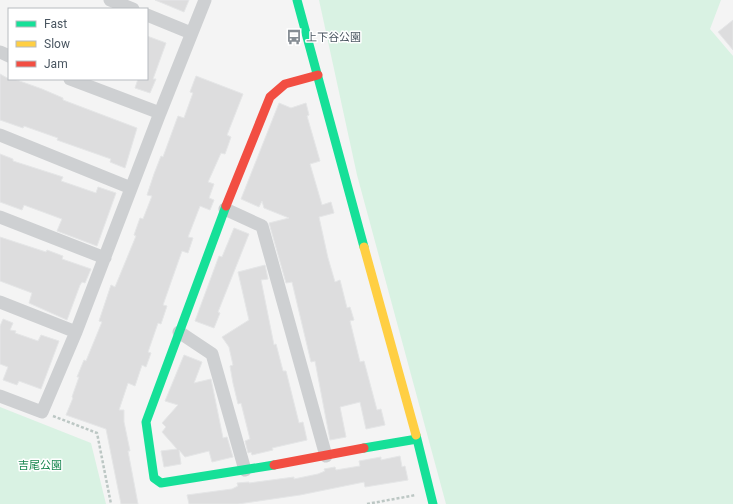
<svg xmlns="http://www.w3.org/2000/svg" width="733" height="504" viewBox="0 0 733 504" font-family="Roboto,'Noto Sans JP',sans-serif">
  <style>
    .green { fill: #d9f2e3 }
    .building { fill: #ddddde; stroke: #e5e6e7 }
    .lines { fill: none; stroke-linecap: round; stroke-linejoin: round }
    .path { stroke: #bcc7c4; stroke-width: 2.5; stroke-dasharray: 3 2; stroke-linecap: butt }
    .street { stroke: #ced0d2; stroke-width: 13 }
    .fast { stroke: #16e098; stroke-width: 9 }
    .slow { stroke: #ffcf43; stroke-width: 9 }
    .jam { stroke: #f24e42; stroke-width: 9 }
    .labels { text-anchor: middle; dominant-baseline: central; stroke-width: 3; stroke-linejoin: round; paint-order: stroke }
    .poi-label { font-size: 11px; fill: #4a5661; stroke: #fff; text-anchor: start }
    .park-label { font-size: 11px; fill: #17864f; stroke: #fff }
  </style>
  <rect width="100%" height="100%" fill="#f4f4f4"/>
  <path class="green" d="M319,0H721L710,29L733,56V504H446L357,175Z
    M0,407L91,443L106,504H0Z"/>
  <path class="building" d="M155,0H189L184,12Z
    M733,20V50L718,32Z
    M147,36L166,43L153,79H156L150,93L135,88L138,79H147Z
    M0,74L9,79H14L42,89L63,98V100L137,128L125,168L110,162L111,159L57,140L58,138L24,126L23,128L0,120Z
    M196,76L243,94L227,135L231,137L225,154L221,153L208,182L214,184L209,198L214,200L210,210L200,206L188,237L193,238L188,253L182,251L170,285L163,305L167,306L161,324L158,323L148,352L151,353L146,367L142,365L135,386L128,383L119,410H124V422L130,451H128L138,504H121L106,429L66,415L73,398L72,397L79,377H77L84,360L86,361L102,322L99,321L111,285L115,287L136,236L134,235L140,218L143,219L152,196L147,195L154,174L161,156L163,157L178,116L184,118L193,93L190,92Z
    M279,103L291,108L306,103L309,115L307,116L320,161L310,164L322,205L331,202L334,213L319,217L328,258L335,282L340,280L347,308L350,307L354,320L350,321L360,362L364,361L377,410L381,409L385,425L366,429L360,402L340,407L346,437L330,440L315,361L311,362L292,282L286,283L269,223L289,218L264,208L262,201L259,207L241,199Z
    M0,154L13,159V161L63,177L61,181L96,193L98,187L116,193L97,246L57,231L62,219L24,205L22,210L0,202Z
    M234,228L249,234L218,312L220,313L214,328L195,321L219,256L222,257Z
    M0,237L46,252L47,250L63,256L62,259L91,269L85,283L82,282L80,285L67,320L29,303L32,293L0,281Z
    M265,265L268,279L261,280L274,345L276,344L283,371H286L299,423L303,422L307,440L272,448L273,450L252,455L251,452L248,453L245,441L250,439L241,403L238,404L233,383L230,366L233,365L229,347L222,337L249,320L238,272Z
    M3,319L13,323L10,330L16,331L15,333L38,341L41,335L59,341L41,389L19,381L17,385L3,380L8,367L0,364V326Z
    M184,355L202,362L194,383L211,379L223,438L227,437L233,457L212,462L209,451L185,457L179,450L181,464L164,467L161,451L177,449L162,432L166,427L162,423L178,405L165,401Z
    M400,456L402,467L405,466L408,480L365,487L364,482L300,495L238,504H189L187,495L232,489L238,486L237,483L249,482V483L294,477V479L318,474L325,471L324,469L335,467L336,470L360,466L359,461L381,457V460Z"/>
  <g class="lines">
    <path class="path" d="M53,416L97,433L111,504
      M367,504L416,495"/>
    <path class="street" d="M110,0L133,9
      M147,15L191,33
      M0,52L9,56
      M70,79L160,113L205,0
      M0,135L131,188
      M225,209L262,226L326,456
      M0,217L105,258
      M0,302L76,332
      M179,332L212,354L245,470
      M0,396L42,412L76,332L160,113"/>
    <path class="fast" d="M297,0L364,247
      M226,206L146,422L154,478L161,483L274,465
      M416,435L433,504
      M364,448L417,439"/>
    <path class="slow" d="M364,247L416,435"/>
    <path class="jam" d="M226,206L270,97L285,84L318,75
      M274,465L364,448"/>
  </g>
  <defs>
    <g id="bus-bare" transform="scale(1.2)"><path d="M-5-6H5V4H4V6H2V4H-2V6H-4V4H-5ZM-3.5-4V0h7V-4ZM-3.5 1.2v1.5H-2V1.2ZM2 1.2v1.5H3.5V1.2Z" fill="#868d94" stroke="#fff" stroke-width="2.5" paint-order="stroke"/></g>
  </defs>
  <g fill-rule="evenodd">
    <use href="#bus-bare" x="294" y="37"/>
  </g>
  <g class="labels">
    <g class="poi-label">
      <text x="306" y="37">上下谷公園</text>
    </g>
    <g class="park-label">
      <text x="40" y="465">吉尾公園</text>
    </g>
  </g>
  <rect x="8" y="8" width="140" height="72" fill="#ffffff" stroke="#b7bbc0"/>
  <rect x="16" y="21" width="20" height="6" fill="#16e098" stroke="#b7bbc0"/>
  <text x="44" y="28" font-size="12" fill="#4a5661">Fast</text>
  <rect x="16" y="41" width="20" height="6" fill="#ffcf43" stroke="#b7bbc0"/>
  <text x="44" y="48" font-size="12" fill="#4a5661">Slow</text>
  <rect x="16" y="61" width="20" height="6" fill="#f24e42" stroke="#b7bbc0"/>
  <text x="44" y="68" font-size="12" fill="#4a5661">Jam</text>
</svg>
